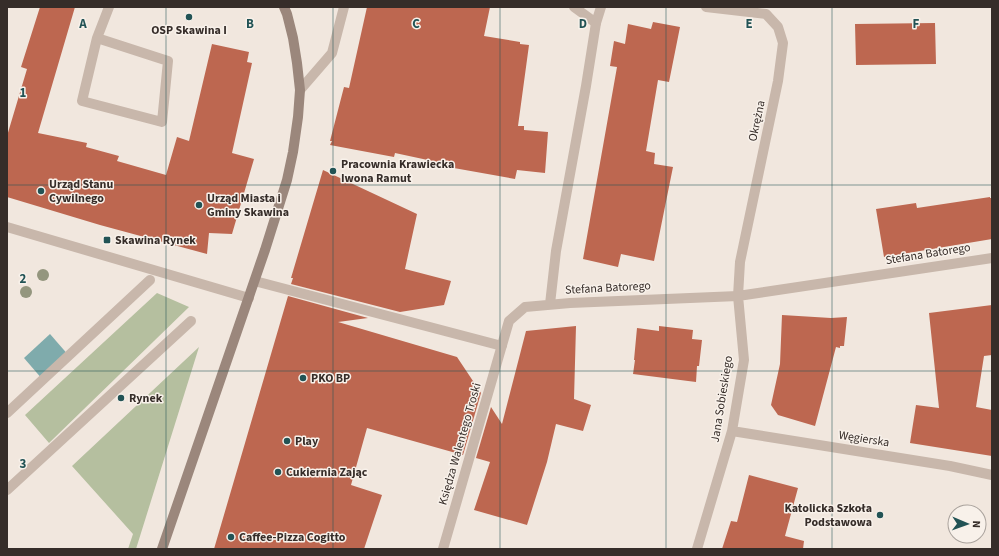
<svg xmlns="http://www.w3.org/2000/svg" width="999" height="556" viewBox="0 0 999 556" font-family="'Source Sans 3',sans-serif">
  <style>
    .green { fill: #b5bf9f }
    .water { fill: #7fabac }
    .building { fill: #bd6750 }
    .lines { fill: none; stroke-linecap: round; stroke-linejoin: round }
    .lane { stroke: #c8b7ab; stroke-width: 10 }
    .street { stroke: #c8b7ab; stroke-width: 10 }
    .secondary { stroke: #9b877c; stroke-width: 10 }
    .tree { fill: #94967e }
    .grid { fill: none; stroke: #225355; stroke-width: 1; stroke-opacity: 0.55 }
    .poi-dot { fill: #225355; stroke: #f8f1ea; stroke-width: 1.5 }
    .labels { text-anchor: middle; dominant-baseline: central; stroke-width: 3; stroke-linejoin: round; paint-order: stroke }
    .poi-label { font-size: 12px; font-weight: bold; fill: #362d29; stroke: #f8f1ea; text-anchor: start }
    .street-label { font-size: 12px; fill: #362d29; stroke: #f8f1ea }
    .grid-label { font-size: 13px; text-anchor: middle; font-weight: bold; fill: #225355; stroke: #f8f1ea; stroke-width: 3; stroke-linejoin: round; paint-order: stroke }
  </style>
  <rect width="100%" height="100%" fill="#f1e7de"/>
  <path class="green" d="M157,293L189,307L49,443L25,415Z
    M199,347L136,549H128L133,534L72,466Z"/>
  <path class="water" d="M50,334L70,357L43,380L24,358Z"/>
  <path class="building" d="M40,7H75L38,133L87,143L86,147L119,156L117,161L166,175L177,137L189,141L212,44L249,52L247,62L252,63L232,153L254,159L232,234L209,233L207,254L100,225L7,197V136L27,69L21,67Z
    M367,7H490L484,36L520,42V44L529,45L518,126H524V130L548,132L545,173L517,170L515,179L437,165V162L395,153L394,157L330,145L332,141H330L344,87L349,88Z
    M653,22L680,27L669,82L658,80L646,151L655,153L654,164L673,167L654,261L621,254L618,267L583,259L617,67L610,66L614,41L625,44L628,24L651,29Z
    M935,23L936,64L856,65L855,24Z
    M323,170L417,214L405,269L451,281L444,305L400,312L291,284L293,278H291Z
    M990,197V198H992V239L884,257L876,209L916,203L917,208Z
    M288,296L368,318L338,322L457,357L481,393L463,455L367,428L351,485L382,495L364,549H214Z
    M992,305V355L984,356L976,407L992,410V456L910,443L916,405L939,408L929,313Z
    M782,315L831,318L847,317L844,346H840V348L836,347L815,426L778,415L771,405L780,364Z
    M576,326L574,399L591,405L583,431L556,424L547,462L527,525L474,510L490,462L476,458L491,407L502,424L526,331Z
    M659,326L693,330L692,339L702,340L699,366H697L696,382L633,374L635,360H634L637,328L659,331Z
    M749,475L798,488L785,536L804,541L803,549H722L731,521L737,522Z"/>
  <g class="lines">
    <path class="lane" d="M574,7L596,23
      M97,38L168,61L162,122L82,101L97,38L109,7"/>
    <path class="street" d="M300,90L332,53L344,7
      M7,227L249,298
      M255,281L502,346
      M550,304L556,251L586,86L596,23L601,7
      M7,413L150,280
      M732,431L950,466L992,475
      M7,490L191,321
      M443,549L509,321L525,307L570,303L738,296L992,258
      M697,549L732,431L744,360L738,296L740,262L778,81L783,43L778,27L766,14L706,7"/>
    <path class="secondary" d="M162,549L265,250L287,180L293,152L298,117L300,90L297,63L293,38L287,14L284,7"/>
  </g>
  <g class="tree">
    <circle cx="43" cy="275" r="6"/>
    <circle cx="26" cy="292" r="6"/>
  </g>
  <path class="grid" d="M166,7V549M333,7V549M500,7V549M666,7V549M832,7V549M7,185H992M7,371H992"/>
  <g class="poi-dot">
    <circle cx="189" cy="17" r="4"/>
    <circle cx="333" cy="171" r="4"/>
    <circle cx="41" cy="191" r="4"/>
    <circle cx="199" cy="205" r="4"/>
    <rect x="103" y="236" width="8" height="8" rx="2"/>
    <circle cx="303" cy="378" r="4"/>
    <circle cx="121" cy="398" r="4"/>
    <circle cx="287" cy="441" r="4"/>
    <circle cx="278" cy="472" r="4"/>
    <circle cx="880" cy="515" r="4"/>
    <circle cx="231" cy="537" r="4"/>
  </g>
  <g class="labels">
    <g class="poi-label">
      <text x="189" y="30" text-anchor="middle">OSP Skawina I</text>
      <text x="341" y="164">Pracownia Krawiecka<tspan x="341" dy="14">Iwona Ramut</tspan></text>
      <text x="49" y="184">Urząd Stanu<tspan x="49" dy="14">Cywilnego</tspan></text>
      <text x="207" y="198">Urząd Miasta i<tspan x="207" dy="14">Gminy Skawina</tspan></text>
      <text x="115" y="240">Skawina Rynek</text>
      <text x="311" y="378">PKO BP</text>
      <text x="129" y="398">Rynek</text>
      <text x="295" y="441">Play</text>
      <text x="286" y="472">Cukiernia Zając</text>
      <text x="872" y="508" text-anchor="end">Katolicka Szkoła<tspan x="872" dy="14">Podstawowa</tspan></text>
      <text x="239" y="537">Caffee-Pizza Cogitto</text>
    </g>
    <g class="street-label">
      <text transform="translate(757 121) rotate(-78)">Okrężna</text>
      <text transform="translate(928 254) rotate(-9)">Stefana Batorego</text>
      <text transform="translate(608 288) rotate(-3)">Stefana Batorego</text>
      <text transform="translate(722 399) rotate(-81)">Jana Sobieskiego</text>
      <text transform="translate(864 439) rotate(9)">Węgierska</text>
      <text transform="translate(460 444) rotate(-74)">Księdza Walentego Troski</text>
    </g>
  </g>
  <g class="grid-label">
    <text x="83" y="28">A</text>
    <text x="250" y="28">B</text>
    <text x="416" y="28">C</text>
    <text x="583" y="28">D</text>
    <text x="749" y="28">E</text>
    <text x="916" y="28">F</text>
    <text x="23" y="97">1</text>
    <text x="23" y="283">2</text>
    <text x="23" y="468">3</text>
  </g>
  <rect width="999" height="556" fill="none" stroke="#362d29" stroke-width="16"/>
  <g transform="translate(967 524) rotate(92)"><circle r="19" fill="#f8f1ea" stroke="#aaa39d"/>
  <path d="M0-3L7 15L0 10L-7 15Z" fill="#225355"/>
  <text y="-6" font-size="11" font-weight="bold" text-anchor="middle" fill="#362d29">N</text>
  </g>
</svg>
